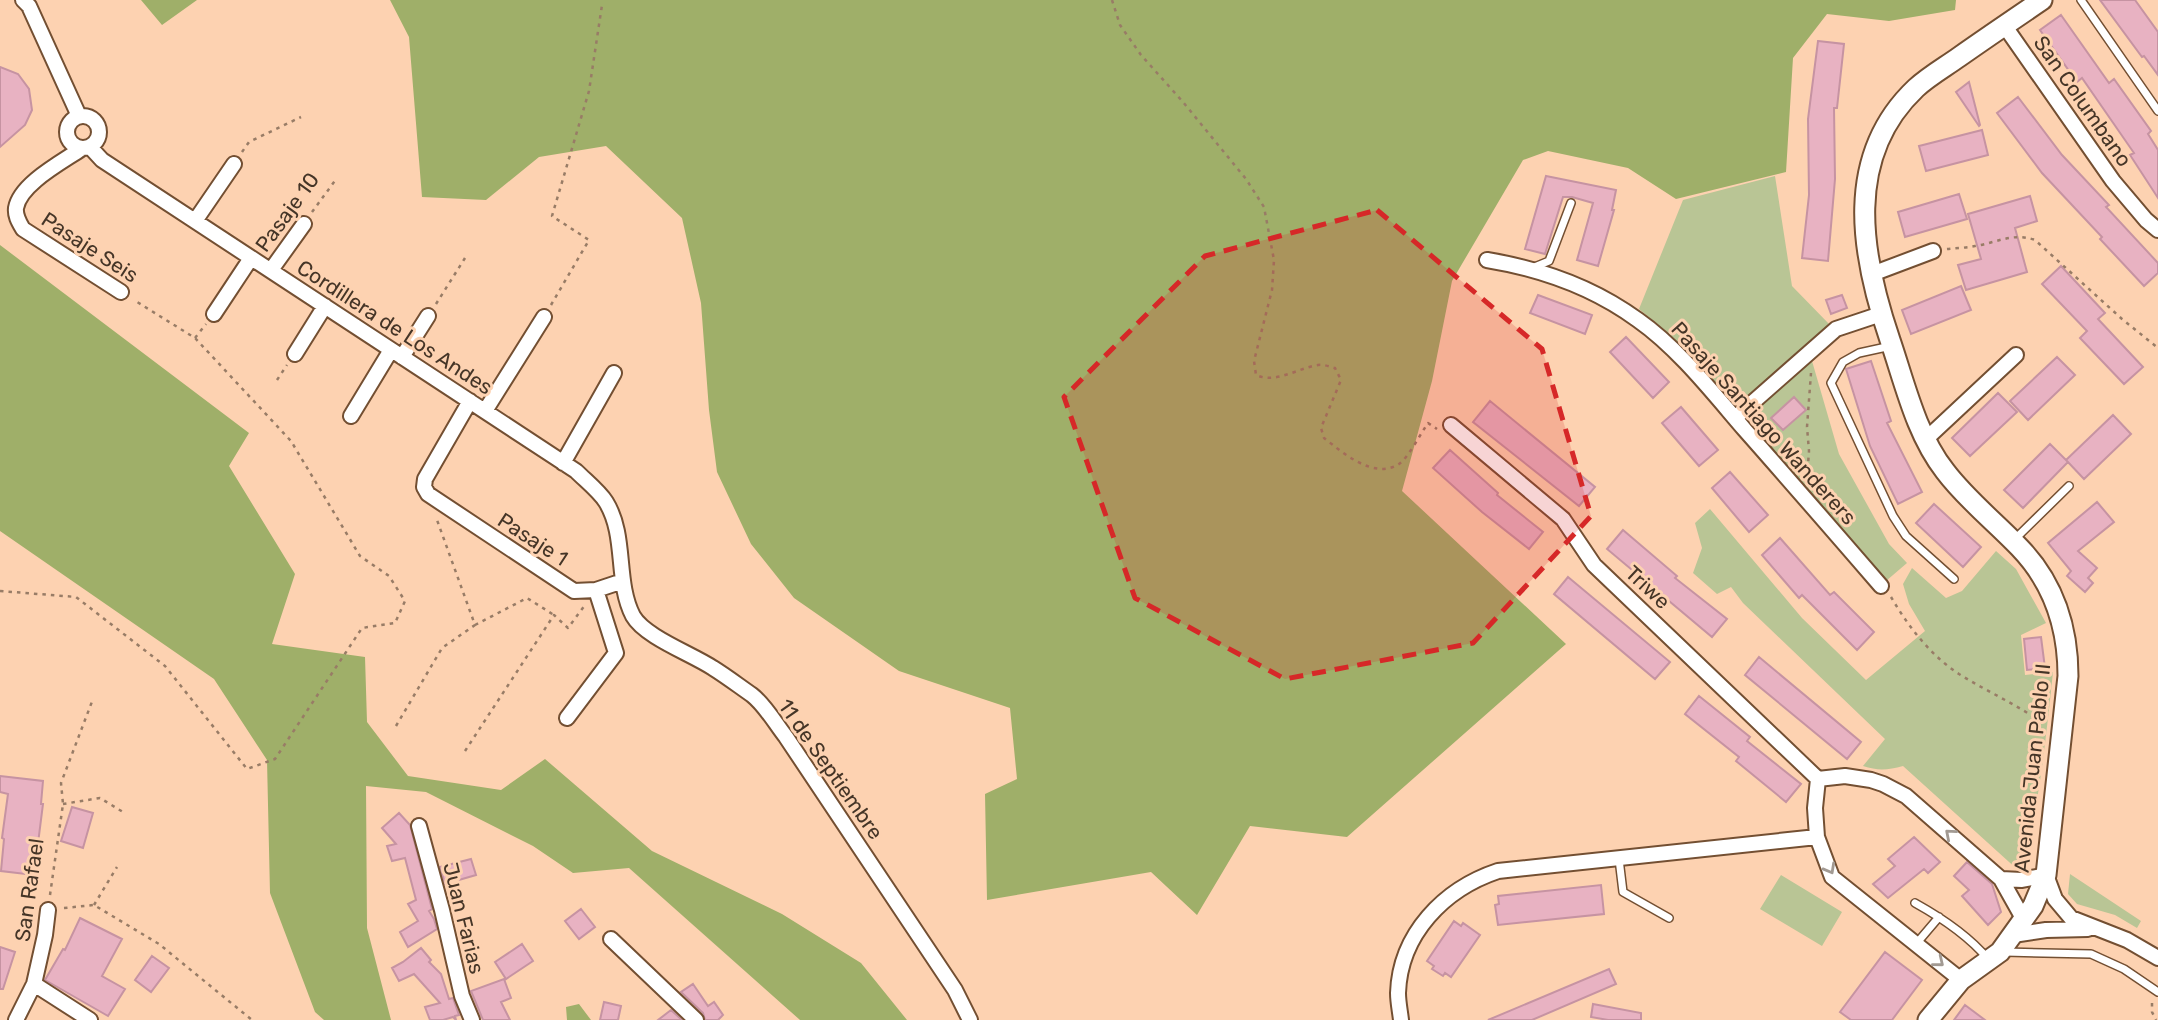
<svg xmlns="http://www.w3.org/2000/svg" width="2158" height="1020" viewBox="0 0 2158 1020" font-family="Rubik,sans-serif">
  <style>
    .green { fill: #b9c595 }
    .forest { fill: #9faf69 }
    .building { fill: #e8b2c2; stroke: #c693a2; stroke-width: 2 }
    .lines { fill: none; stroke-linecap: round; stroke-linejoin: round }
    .lane-casing { stroke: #734f32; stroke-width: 10 }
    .street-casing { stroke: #734f32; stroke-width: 18 }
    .secondary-casing { stroke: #734f32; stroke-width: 23 }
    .path { stroke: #987c66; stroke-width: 2.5; stroke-dasharray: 3.5 5; stroke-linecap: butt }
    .lane { stroke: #fff; stroke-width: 7 }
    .street { stroke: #fff; stroke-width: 14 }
    .secondary { stroke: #fff; stroke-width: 19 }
    .oneway { stroke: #a29a93 }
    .marked { fill: #d62828; fill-opacity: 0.2; stroke: #d62828; stroke-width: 5; stroke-dasharray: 14 9; stroke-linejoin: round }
    .labels { text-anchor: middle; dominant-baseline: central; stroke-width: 6; stroke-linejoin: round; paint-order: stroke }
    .street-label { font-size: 21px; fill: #453527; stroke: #fdd2b1 }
  </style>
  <rect width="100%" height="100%" fill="#fdd2b1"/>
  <path class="green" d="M1775,176L1792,286L1830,325L1743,402C1732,400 1727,398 1720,390L1667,332L1639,309L1683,200Z
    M1812,361L1839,454L1889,544L1907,563L1886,581L1752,427L1753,412Z
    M1710,509L1802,618L1866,680L1925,631L1909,604L1903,584L1912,568L1946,598L1962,591L1996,551L2016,569L2046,623L2021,635L2025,675L2053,672C2046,738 2039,805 2023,868L2019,871L1903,766C1888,770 1878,771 1863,766L1885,739L1743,603L1731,587L1717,594L1693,573L1702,548L1695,523Z
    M2070,874L2141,921L2137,928L2115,915L2077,904L2068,894Z
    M1781,875L1842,912L1822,946L1760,909Z"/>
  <path class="forest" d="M141,0H197L162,25Z
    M390,0H1956L1955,10L1889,21L1827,14L1793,58L1786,172L1676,199L1628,168L1548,151L1523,160L1452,281L1432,381L1402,491L1566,644L1347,837L1250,826L1197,915L1151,872L987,900L985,794L1017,779L1010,708L899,671L794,598L751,544L717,472L709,410L701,303L682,218L606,146L539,157L486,200L422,197L409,37Z
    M0,245L249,433L229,466L295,574L272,644L365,657L367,722L408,776L501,790L545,759L652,851L782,914L861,963L907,1020H800L629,868L573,873L533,846L426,792L366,786L367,928L391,1020H324L315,1012L270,893L267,760L214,679L0,531Z
    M579,1004L591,1020H567L566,1007Z"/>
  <path class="building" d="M2100,0H2135L2158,32V75L2144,56L2142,57Z
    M2061,15L2109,83L2114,79L2151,131L2148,134L2158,150V198L2130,155L2134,153L2082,78L2077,82L2040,30Z
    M1818,41L1844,44L1837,108H1834L1835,179L1828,261L1802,258L1809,195L1808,119Z
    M0,67L18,74L29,89L32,110L25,125L0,147Z
    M1969,82L1980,125L1979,126L1956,92Z
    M2018,97L2062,155L2109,205L2106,207L2158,263V273L2144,286L2100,239L2102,237L2042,173L1997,113Z
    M1982,130L1988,155L1926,171L1919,146Z
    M1546,176L1616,190L1612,210H1614L1598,266L1577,260L1593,203L1572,197H1563L1545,254L1525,249Z
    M1959,194L1967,219L1905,237L1898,212Z
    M2030,196L2037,221L2015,228L2027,272L1966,290L1958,265L1981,259L1968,214Z
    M2061,266L2105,313L2098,319L2143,367L2124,384L2080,338L2087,331L2042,284Z
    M1961,286L1971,310L1911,334L1902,310Z
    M1538,295L1592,315L1585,334L1530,313Z
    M1842,295L1847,308L1831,314L1826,300Z
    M1626,337L1669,382L1653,398L1610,352Z
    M2057,357L2075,375L2028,420L2010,401Z
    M1871,361L1891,421L1887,423L1922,492L1898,504L1870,446L1846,369Z
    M1998,393L2017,412L1970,456L1952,438Z
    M1794,397L1806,410L1783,430L1771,418Z
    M1490,401L1595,487L1579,506L1473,422Z
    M1681,407L1718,450L1699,466L1662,423Z
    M2113,415L2131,434L2084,479L2066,460Z
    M2050,444L2068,462L2023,508L2004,490Z
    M1450,450L1498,493L1497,495L1543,532L1529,549L1482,512L1433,468Z
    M1730,472L1768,515L1749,532L1712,488Z
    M2097,502L2114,522L2078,551L2097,568L2088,578L2093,583L2085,592L2067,576L2071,571L2048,543Z
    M1934,504L1981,547L1963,567L1916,523Z
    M1623,530L1677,576L1675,578L1727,619L1712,637L1607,549Z
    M1780,538L1830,595L1834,592L1874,632L1857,650L1802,595L1799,598L1762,555Z
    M1568,577L1670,662L1655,679L1554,594Z
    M2041,637L2045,668L2027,670L2024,639Z
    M1759,657L1861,742L1847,759L1745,675Z
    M1699,696L1750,737L1747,741L1801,784L1786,802L1736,761L1739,757L1685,714Z
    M0,776L43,781L41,804H43L34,875L1,871L4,839L2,838L8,794L0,792Z
    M72,807L93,813L83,848L61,841Z
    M399,813L410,825L432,909L429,911L434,919L437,929L408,947L400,932L418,921L408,904L416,900L405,858L392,861L387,846L396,844L382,828Z
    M1914,837L1940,862L1928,873L1924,869L1888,898L1873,884L1895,866L1888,859Z
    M471,859L476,875L445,884L440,867Z
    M1967,862L1992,884L2001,912L1988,925L1962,896L1969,890L1954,876Z
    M1601,885L1604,914L1498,925L1495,905L1499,904L1498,896Z
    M581,909L595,927L579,939L565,921Z
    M80,918L122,939L102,976L125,989L108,1016L45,980L63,949L65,950Z
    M1454,921L1461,926L1463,923L1480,935L1451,977L1445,973L1443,976L1432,969L1434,966L1427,961Z
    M522,944L533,961L506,979L495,962Z
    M0,947L15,952L3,989H0Z
    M421,948L431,960L429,962L441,974L449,999L453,998L459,1015L455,1016L456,1020L453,1017L443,1020H430L425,1007L440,1003L414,974L399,981L392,968L403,962Z
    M1885,952L1922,980L1892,1020H1851L1840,1012Z
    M152,956L169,968L151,992L135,980Z
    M1609,969L1616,984L1532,1020H1488Z
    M504,979L511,998L501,1002L510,1020H483L471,991Z
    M693,984L708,1006L714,1002L723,1015L718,1020H705L703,1013L681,992Z
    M604,1002L621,1006L618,1020H600Z
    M1593,1004L1641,1013V1020H1608L1591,1017Z
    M1965,1005L1985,1020H1954Z
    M671,1010L682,1020H658Z"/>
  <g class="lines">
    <g class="lane-casing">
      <path id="lane" d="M2081,0L2158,111
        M1532,268L1549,261L1571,203
        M1891,346L1859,353L1843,362L1831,383L1893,516L1906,536L1954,579
        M2015,539L2069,486
        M1619,859L1623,892L1669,918
        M1915,903C1942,918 1968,935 1988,959
        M1916,944L1939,917
        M2005,952L2091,954L2124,969L2158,992"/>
    </g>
    <g class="street-casing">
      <path id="street" d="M23,0L29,6L79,116
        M2004,25L2113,181L2146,220L2158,230
        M67 132a16 16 0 1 1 32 0a16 16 0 1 1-32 0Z
        M90,147L102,160L576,471C586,481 599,491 606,502C627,536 615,581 633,616C645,637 692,654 713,668C726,676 739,686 752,695C765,705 775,723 786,737L955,990L970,1020
        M81,149C62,162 20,184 16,208C15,216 19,222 23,229L121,292
        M195,221L234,164
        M1487,260C1542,269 1593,287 1638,320C1678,348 1713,393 1745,430C1791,482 1836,534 1881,586
        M271,270L304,224
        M1872,274L1933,251
        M214,314L251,258
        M295,354L325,306
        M402,357L428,316
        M470,401L425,479L424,487L428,494L574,591L596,590L623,581
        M485,411L544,317
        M351,416L391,350
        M1735,418L1836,329L1881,314
        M1451,425L1563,519L1594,565L1818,779
        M1925,440L2016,355
        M563,463L614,373
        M567,718L616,653L596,590
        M1818,779L1815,808L1817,837L1832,877L1961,980
        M1818,779L1845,776L1871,780L1883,784L1906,796L2001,879L2024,920
        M419,826L442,910L462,996L472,1020
        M2001,879L2022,880L2046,875L2055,899L2071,918L2127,940L2158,958
        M2013,935L2046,930L2088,929
        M611,939L696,1020
        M34,984L90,1020
        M16,1020L34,984L45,935L48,910
        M1401,1020C1400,1011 1398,1002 1398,993C1400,934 1444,889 1498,871L1817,837"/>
    </g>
    <g class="secondary-casing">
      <path id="secondary" d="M1928,1020L1961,980L2000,952L2033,906L2046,875L2068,676C2068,627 2053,582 2019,547C1994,521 1966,499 1945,471C1916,434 1905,384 1890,340C1861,255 1843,157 1916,88C1929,76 1945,67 1959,57C1986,38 2014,19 2042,0"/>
    </g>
    <path class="path" d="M1112,0L1120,25L1141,55L1183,102L1246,179L1264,207L1274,260L1272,290L1254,361L1256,375C1276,384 1298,368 1318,365C1324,364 1330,367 1335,368L1341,380L1321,428L1324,438C1343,453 1374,480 1399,464C1408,458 1421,433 1428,423L1437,429
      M242,152L249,142L301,117
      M312,212L337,178
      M1947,249C1956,248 1966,248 1975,246C1996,243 2013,232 2035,240L2122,319L2158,348
      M436,304L465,258
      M551,305L589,240L552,216L589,91L602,5
      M195,338L206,324
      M277,380L287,365
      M1807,478L1809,451L1807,427L1811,373
      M0,591L76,597L165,666L247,769L275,759L362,628L395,623L405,601L389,576L360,556L291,441L195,338L134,300
      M1891,597C1908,626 1930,655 1959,674C1983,689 2009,701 2034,717L2047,720
      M475,625L527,598L554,615
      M396,726L442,648L475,625L437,520
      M465,751L554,615L568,628L585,605
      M63,804L100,798L123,812
      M50,895L63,804L61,783L93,699
      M94,905L117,867
      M64,908L94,905L159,944L252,1020
      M2152,1003V1012L2156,1020"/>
    <use href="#lane" class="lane"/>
    <use href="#street" class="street"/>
    <use href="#secondary" class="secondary"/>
  </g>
  <defs><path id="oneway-chevron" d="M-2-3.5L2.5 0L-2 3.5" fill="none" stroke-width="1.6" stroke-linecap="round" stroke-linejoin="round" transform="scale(1.75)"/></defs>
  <g class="oneway">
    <use href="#oneway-chevron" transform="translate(1950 834) rotate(-139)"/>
    <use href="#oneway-chevron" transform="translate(1830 869) rotate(61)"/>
    <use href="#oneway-chevron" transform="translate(1939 962) rotate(39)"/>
  </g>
  <path class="marked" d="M1377,210L1542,349L1591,516L1473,643L1285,679L1135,598L1064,397L1205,256Z"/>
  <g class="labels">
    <g class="street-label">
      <text transform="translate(2083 101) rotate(55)">San Columbano</text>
      <text transform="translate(287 212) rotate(-54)">Pasaje 10</text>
      <text transform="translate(90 247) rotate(33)">Pasaje Seis</text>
      <text transform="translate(395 327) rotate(33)">Cordillera de Los Andes</text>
      <text transform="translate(1764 423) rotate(48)">Pasaje Santiago Wanderers</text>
      <text transform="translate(533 539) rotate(33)">Pasaje 1</text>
      <text transform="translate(1648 587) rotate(43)">Triwe</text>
      <text transform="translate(2032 768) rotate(-84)">Avenida Juan Pablo II</text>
      <text transform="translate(831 769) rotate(55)">11 de Septiembre</text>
      <text transform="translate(29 890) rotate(-82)">San Rafael</text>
      <text transform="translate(464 918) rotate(76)">Juan Farias</text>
    </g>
  </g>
</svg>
